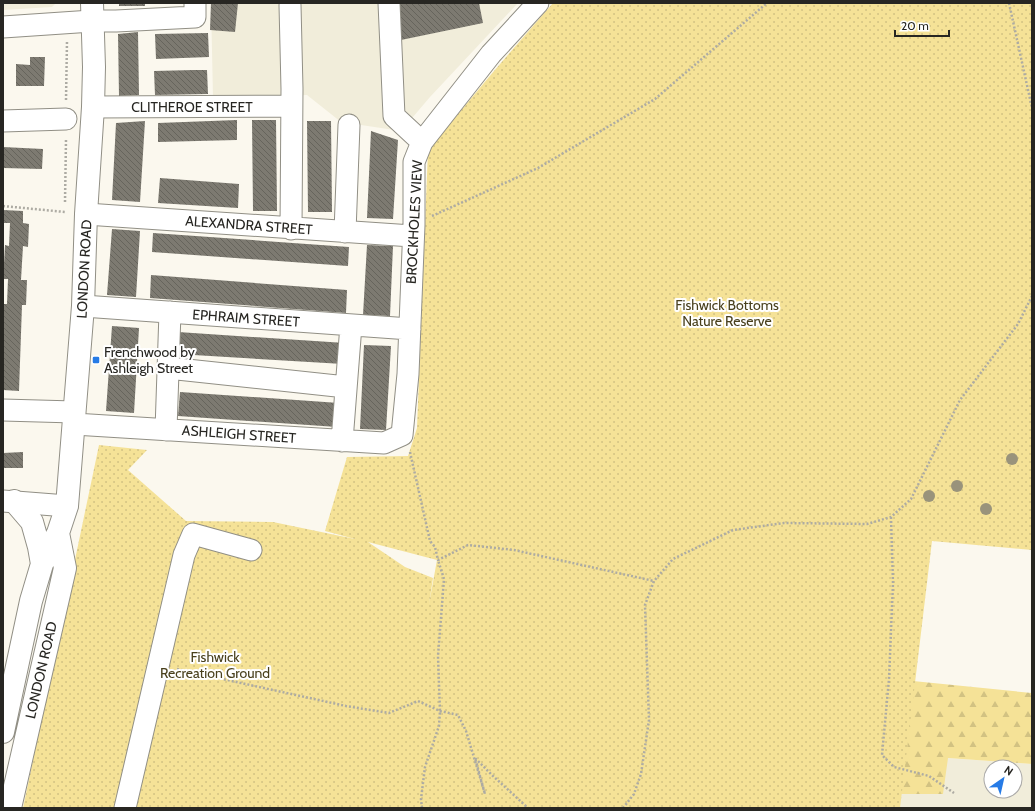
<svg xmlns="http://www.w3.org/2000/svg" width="1035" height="811" viewBox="0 0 1035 811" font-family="Cabin,sans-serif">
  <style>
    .built { fill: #f1edda; fill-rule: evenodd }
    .forest { fill: url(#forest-firs) }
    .park { fill: url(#park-dots); fill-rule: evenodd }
    .building { fill: url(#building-back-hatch) }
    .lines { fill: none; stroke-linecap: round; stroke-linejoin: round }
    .minor-casing { stroke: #918f85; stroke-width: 23 }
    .highway-casing { stroke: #918f85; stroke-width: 24 }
    .path { stroke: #adaba3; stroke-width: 2.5; stroke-dasharray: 2 2; stroke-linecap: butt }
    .minor { stroke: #fff; stroke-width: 21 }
    .highway { stroke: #fff; stroke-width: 22 }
    .tree { fill: #99937b }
    .poi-dot { fill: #267be6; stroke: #fff; stroke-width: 1.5 }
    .labels { text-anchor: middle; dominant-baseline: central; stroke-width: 4; stroke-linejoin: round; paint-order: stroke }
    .street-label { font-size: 14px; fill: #272622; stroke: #fff }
    .park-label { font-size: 14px; fill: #49401d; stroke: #fff }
    .poi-label { font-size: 14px; fill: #272622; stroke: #fff; text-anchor: start }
  </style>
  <defs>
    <pattern id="forest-firs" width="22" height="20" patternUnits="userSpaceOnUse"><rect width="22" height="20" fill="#f5e297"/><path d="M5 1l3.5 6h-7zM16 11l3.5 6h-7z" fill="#d2c282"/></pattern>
    <pattern id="park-dots" width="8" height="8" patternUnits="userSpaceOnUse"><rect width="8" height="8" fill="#f5e297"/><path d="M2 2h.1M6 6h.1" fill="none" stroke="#d2c282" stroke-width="1.8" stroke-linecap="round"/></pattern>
    <pattern id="building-back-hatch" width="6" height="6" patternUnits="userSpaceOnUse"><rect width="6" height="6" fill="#7d7a71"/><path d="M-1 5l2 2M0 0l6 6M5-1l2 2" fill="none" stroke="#66645c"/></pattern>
  </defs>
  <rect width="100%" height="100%" fill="#fbf8ee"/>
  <path class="built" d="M3,3H56L52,7L3,10Z
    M211,3H518L430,97L401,131L341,122L307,95L213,98Z
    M948,758L1032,764V808H768ZM991,767H1015V791H991Z"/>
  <path class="forest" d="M903,680L1032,693V764L948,758L943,794H850L758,808Z"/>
  <path class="park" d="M553,3H1032V550L932,541L900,808H23L99,445L147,450L128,470L186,521L273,522L355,539L325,531L347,457L408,456L417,428L428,150L494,71ZM368,542L437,560L429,604L433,578L405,567Z"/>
  <path class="building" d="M119,3H145V6H119Z
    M211,3H238L235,32L210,30Z
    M396,3H479L483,23L401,40Z
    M138,32L139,95L119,96L118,34Z
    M208,33L209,57L156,59L155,34Z
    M30,57H45L44,86H16V64L30,65Z
    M194,70H207L208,94L155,95L154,71Z
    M237,120V140L158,142V123Z
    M252,120H276L277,211H253Z
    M145,121L140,202L112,200L116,123Z
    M307,121H331L332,212H308Z
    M371,131L398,140L393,219L367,218Z
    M3,147L43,149L42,169L3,168Z
    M160,178L239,184L238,208L158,203Z
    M3,210L23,211V223L29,224L28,247L23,246L21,280H27L26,305H22L19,391L3,390V304H7L8,279H3L4,264L5,245L9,246L10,223H3Z
    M112,229L140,231L136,297L107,295Z
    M153,233L349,247L348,266L152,252Z
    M367,245L393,246L390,316L363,315Z
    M151,275L347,290L346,313L150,298Z
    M112,326L139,328L134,413L106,411Z
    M178,332L345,343L343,364L177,354Z
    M364,345L391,346L386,430L360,429Z
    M180,392L339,403L337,427L178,416Z
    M23,452V468H3V453Z"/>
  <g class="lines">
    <g class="minor-casing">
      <path id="minor" d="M389,3L394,116L422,142
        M290,5L292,89L291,229
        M3,27L92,21H116L195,17V3
        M93,107L291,106
        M3,121L66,119
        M86,214L412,236
        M345,232L349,125
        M83,306L410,329
        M168,368L346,387
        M3,410L74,412
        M74,424L384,443L402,435L408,374L414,225V162L422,142L491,54L538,3
        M166,430L170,312
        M342,441L351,325
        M3,501L67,506
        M125,808L184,555L193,534L251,550"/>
    </g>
    <g class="highway-casing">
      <path id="highway" d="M14,501L32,522L39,547L42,564
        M3,732L31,601L42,564L58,533L67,506L83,306L86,214L93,107L94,67L92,3
        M10,808L65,568L58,533"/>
    </g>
    <path class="path" d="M1009,3L1032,108
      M66,100L67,41
      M65,202L66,139
      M3,206L65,212
      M432,216L538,168L655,99L767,3
      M410,452L430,541L435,547L438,560L468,545L514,550L654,581
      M891,517L893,583L889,679L882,755L894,767L929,776L954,793
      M177,669L346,706L389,713L418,701L440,711L458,715L466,731L485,794L475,758L493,776L528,808
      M422,808L421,799L425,767L439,726L440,711L438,656L444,579L438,560
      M623,808L634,794L641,774L649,720L645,605L654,581L673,559L733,530L784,523L867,524L891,517L911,499L960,400L1018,324L1032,296"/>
    <use href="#minor" class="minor"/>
    <use href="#highway" class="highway"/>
  </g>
  <g class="tree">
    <circle cx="1012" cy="459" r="6"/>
    <circle cx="957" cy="486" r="6"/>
    <circle cx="929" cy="496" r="6"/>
    <circle cx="986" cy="509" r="6"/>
  </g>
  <rect class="poi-dot" x="92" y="356" width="8" height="8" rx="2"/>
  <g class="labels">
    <g class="street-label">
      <text x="192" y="107">CLITHEROE STREET</text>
      <text transform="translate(414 222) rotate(-87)">BROCKHOLES VIEW</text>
      <text transform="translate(249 225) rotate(4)">ALEXANDRA STREET</text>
      <text transform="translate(84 269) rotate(-87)">LONDON ROAD</text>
      <text transform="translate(246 318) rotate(4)">EPHRAIM STREET</text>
      <text transform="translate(239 434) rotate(4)">ASHLEIGH STREET</text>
      <text transform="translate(41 670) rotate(-77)">LONDON ROAD</text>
    </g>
    <g class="park-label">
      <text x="727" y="305">Fishwick Bottoms<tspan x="727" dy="16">Nature Reserve</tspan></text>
      <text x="215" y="657">Fishwick<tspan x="215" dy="16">Recreation Ground</tspan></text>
    </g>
    <g class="poi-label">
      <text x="104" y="352">Frenchwood by<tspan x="104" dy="16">Ashleigh Street</tspan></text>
    </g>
  </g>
  <rect width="1035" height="811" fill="none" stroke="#272622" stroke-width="8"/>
  <g transform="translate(1003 779) rotate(34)"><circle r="19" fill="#ffffff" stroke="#a9a8a7"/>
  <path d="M0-3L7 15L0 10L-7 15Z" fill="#267be6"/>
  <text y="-6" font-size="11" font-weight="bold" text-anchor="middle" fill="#272622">N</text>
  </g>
  <path d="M895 30v6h54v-6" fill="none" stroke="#272622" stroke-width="2"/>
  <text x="901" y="30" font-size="12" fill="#272622" stroke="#ffffff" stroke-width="3" paint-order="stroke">20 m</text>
</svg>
